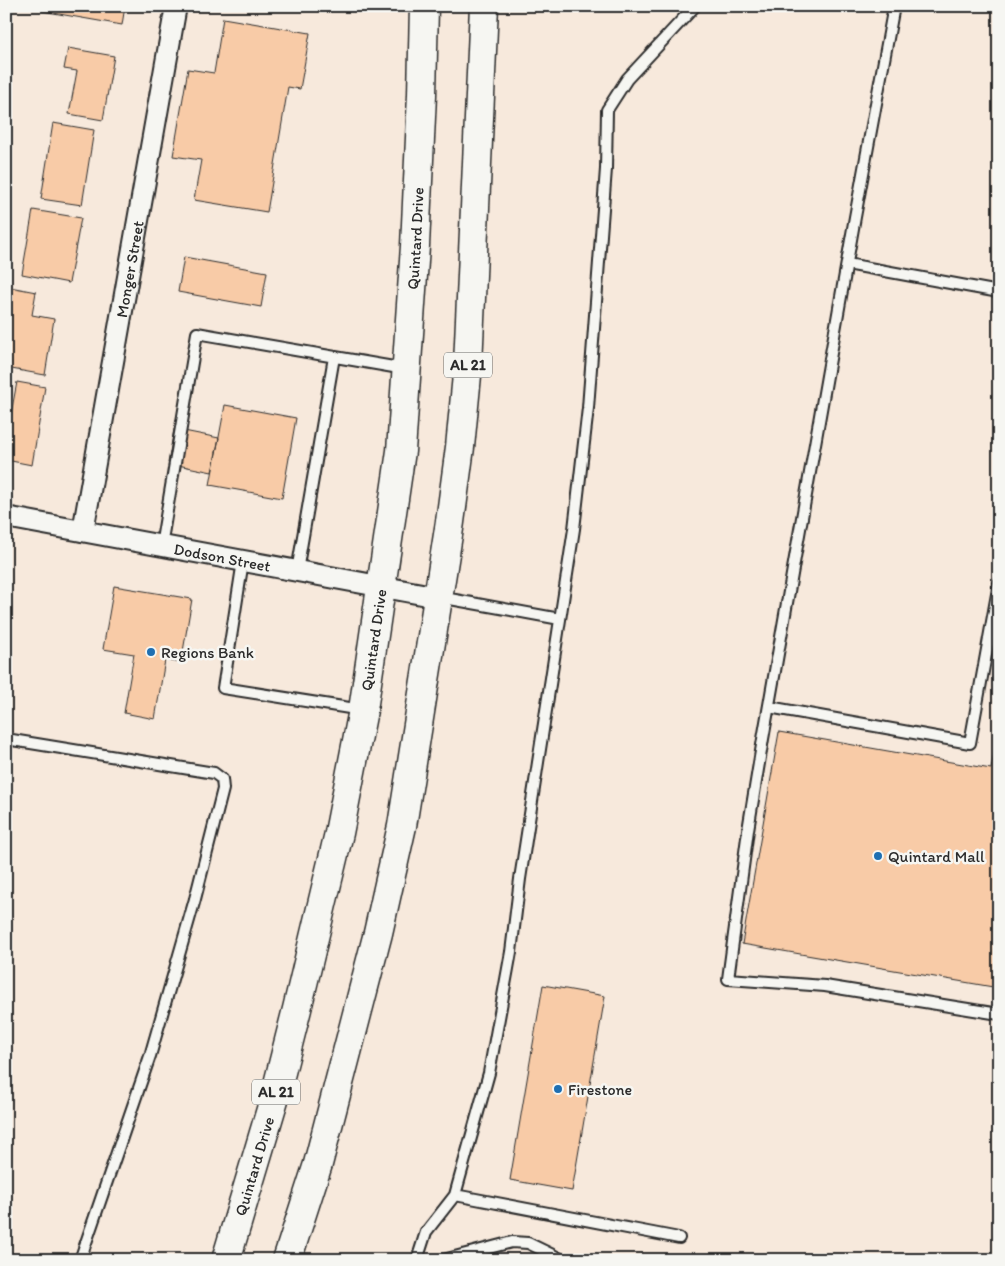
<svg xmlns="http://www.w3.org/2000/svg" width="1005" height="1266" viewBox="0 0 1005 1266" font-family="Itim,sans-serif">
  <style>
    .building { fill: #f8cba7; stroke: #2b2b2b }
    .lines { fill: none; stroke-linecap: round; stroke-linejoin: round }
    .service-casing { stroke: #2b2b2b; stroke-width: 14 }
    .minor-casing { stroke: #2b2b2b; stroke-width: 24 }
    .trunk-casing { stroke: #2b2b2b; stroke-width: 31 }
    .service { stroke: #f6f6f2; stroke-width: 10 }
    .minor { stroke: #f6f6f2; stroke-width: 20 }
    .trunk { stroke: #f6f6f2; stroke-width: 28 }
    .poi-dot { fill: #1f6fb2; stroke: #f6f6f2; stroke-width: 2 }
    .labels { text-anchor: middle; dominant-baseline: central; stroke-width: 5; stroke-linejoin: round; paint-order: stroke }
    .shield { fill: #f6f6f2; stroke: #686867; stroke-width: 1 }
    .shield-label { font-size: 15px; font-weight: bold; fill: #2b2b2b }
    .street-label { font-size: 16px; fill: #2b2b2b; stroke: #f6f6f2 }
    .poi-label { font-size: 16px; fill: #2b2b2b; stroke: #f6f6f2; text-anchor: start }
  </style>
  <rect width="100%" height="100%" fill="#f7e9dc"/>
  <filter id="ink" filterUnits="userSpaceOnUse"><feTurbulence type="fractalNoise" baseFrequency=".02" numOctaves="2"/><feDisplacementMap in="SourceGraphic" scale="10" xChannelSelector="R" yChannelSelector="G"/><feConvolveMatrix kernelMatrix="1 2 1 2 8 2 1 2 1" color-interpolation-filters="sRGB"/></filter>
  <g filter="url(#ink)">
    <path class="building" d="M43,6H125L122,25L42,11Z
      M223,18L310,33L300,89L288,87L267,212L194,200L201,160L173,156L188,69L214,73Z
      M68,48L114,56L103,120L69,114L77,71L64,69Z
      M53,123L94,130L82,205L41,199Z
      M33,210L81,218L69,283L22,274Z
      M184,257L267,272L261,307L178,292Z
      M10,287L36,292L32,315L54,319L45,375L6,368V307Z
      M17,382L45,387L32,465L6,460V418L10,419Z
      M225,405L296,418L282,498L210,485Z
      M174,429L219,438L212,472L168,463Z
      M114,586L192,599L181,663L165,660L155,719L124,713L134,654L103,649Z
      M999,725V988L742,944L779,732L991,769Z
      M543,985L605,996L572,1191L510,1180Z"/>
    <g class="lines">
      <g class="service-casing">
        <path id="service" d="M894,6L855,217L763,739L748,830L728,979L825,986L999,1014
          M847,264L999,292
          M161,546L197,333L405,369
          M243,561L223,688L362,710
          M297,571L334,357
          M439,597L560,619
          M769,707L970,743L999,583
          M6,739L214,773L222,779L223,789L195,899L150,1056L80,1260
          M455,1195L679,1238
          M6,1259L8,1260
          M417,1260L426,1232L455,1195L489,1073L511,952L520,879L574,529L588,408L606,169L607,110L627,79L695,6
          M443,1260L512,1242L528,1243L563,1260"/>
      </g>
      <g class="minor-casing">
        <g id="minor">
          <path id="s1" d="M6,517L438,597"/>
          <path id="s2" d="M83,531L176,6"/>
        </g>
      </g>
      <g class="trunk-casing">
        <g id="trunk">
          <path id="s3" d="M226,1260L275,1096L297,1009L339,833L363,710L401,451L415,246L422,95L424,6"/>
          <path d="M287,1260L318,1164L378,933L402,826L450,522L460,447L468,365L484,6"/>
        </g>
      </g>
      <use href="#service" class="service"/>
      <use href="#minor" class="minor"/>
      <use href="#trunk" class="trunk"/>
    </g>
  </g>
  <g class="poi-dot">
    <circle cx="151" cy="652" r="5"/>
    <circle cx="878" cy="856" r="5"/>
    <circle cx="558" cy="1089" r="5"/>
  </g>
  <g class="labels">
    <g class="shield">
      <rect x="444" y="352.5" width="48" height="25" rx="4"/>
      <rect x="252" y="1079.5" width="48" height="25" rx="4"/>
    </g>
    <g class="shield-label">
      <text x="468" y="365">AL 21</text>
      <text x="276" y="1092">AL 21</text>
    </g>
    <g class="street-label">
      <text stroke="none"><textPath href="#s3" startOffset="1042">Quintard Drive</textPath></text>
      <text stroke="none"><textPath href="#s2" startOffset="266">Monger Street</textPath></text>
      <text stroke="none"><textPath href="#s1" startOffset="220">Dodson Street</textPath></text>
      <text stroke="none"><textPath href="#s3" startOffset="638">Quintard Drive</textPath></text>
      <text stroke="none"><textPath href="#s3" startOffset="98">Quintard Drive</textPath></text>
    </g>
    <g class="poi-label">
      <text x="161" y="652">Regions Bank</text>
      <text x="888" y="856">Quintard Mall</text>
      <text x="568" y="1089">Firestone</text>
    </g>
  </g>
  <rect width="1005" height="1266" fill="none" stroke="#f6f6f2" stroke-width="25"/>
  <rect x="12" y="12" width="980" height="1241" fill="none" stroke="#2b2b2b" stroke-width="2" filter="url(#ink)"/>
</svg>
